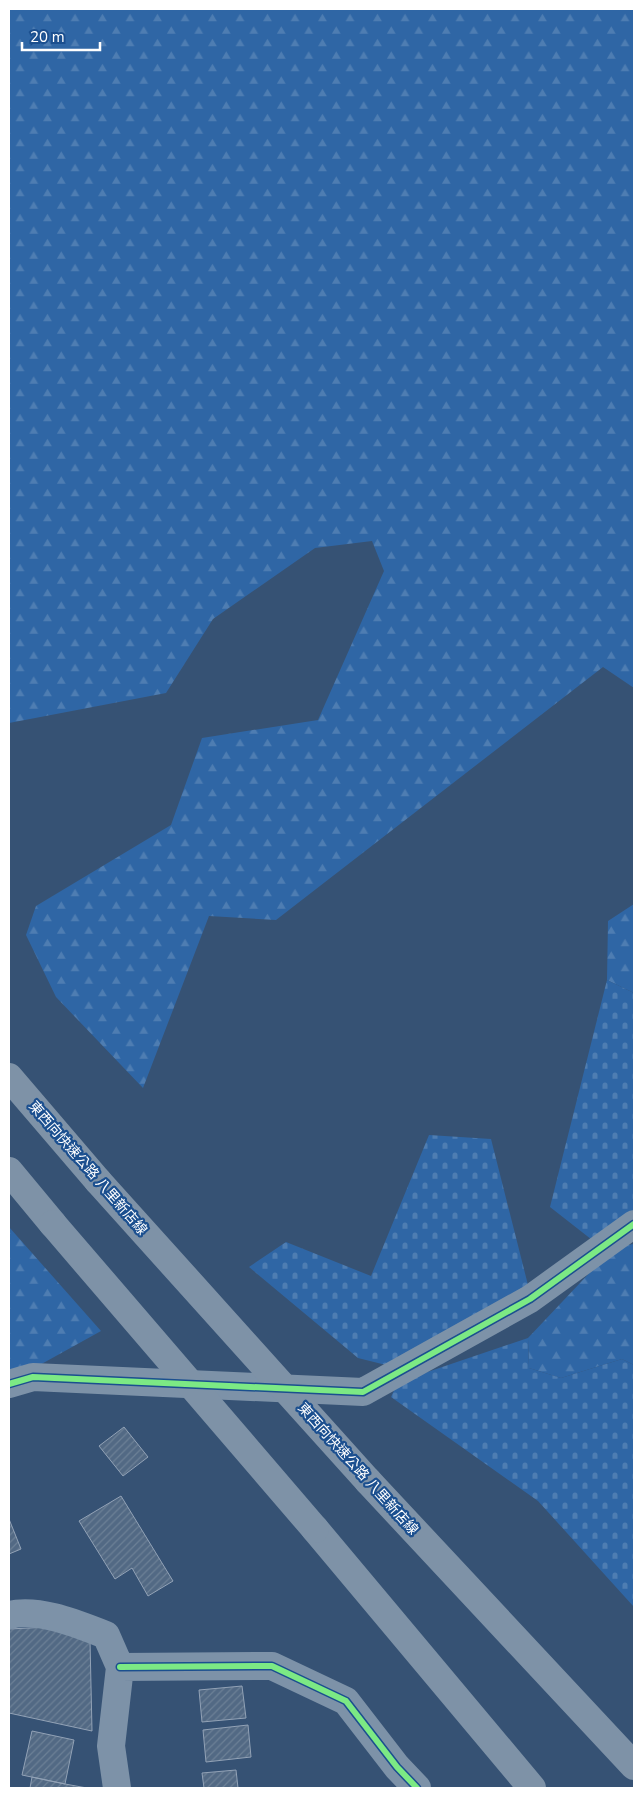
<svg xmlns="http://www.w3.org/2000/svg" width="643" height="1797" viewBox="0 0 643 1797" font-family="'Nunito Sans','Noto Sans TC',sans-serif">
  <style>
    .forest { fill: url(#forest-firs) }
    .cemetery { fill: url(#cemetery-stones) }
    .building { fill: url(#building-hatch); stroke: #92a2b6 }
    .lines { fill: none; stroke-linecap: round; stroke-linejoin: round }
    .street { stroke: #7d92a8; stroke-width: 28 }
    .highway { stroke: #7e92a7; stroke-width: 28 }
    .highway-bridge { stroke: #7e92a7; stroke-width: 28 }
    .cycleway-casing { stroke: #1b4f8f; stroke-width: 9 }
    .cycleway { stroke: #7ce984; stroke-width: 6 }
    .labels { text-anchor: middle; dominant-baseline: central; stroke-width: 4.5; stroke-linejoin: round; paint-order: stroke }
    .street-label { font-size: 14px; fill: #fff; stroke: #1b4f8f }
  </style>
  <defs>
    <pattern id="forest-firs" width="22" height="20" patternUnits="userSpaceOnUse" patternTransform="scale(1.25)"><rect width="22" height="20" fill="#2f66a5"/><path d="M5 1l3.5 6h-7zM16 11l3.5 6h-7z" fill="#4e7db2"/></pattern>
    <pattern id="cemetery-stones" width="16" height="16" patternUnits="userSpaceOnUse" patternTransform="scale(1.25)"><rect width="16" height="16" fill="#2f66a5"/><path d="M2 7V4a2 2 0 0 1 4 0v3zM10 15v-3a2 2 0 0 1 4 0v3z" fill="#4e7db2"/></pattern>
    <pattern id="building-hatch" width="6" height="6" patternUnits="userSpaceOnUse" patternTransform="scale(1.25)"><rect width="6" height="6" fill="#526984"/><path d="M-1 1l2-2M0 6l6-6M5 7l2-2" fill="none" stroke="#6c8096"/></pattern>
  </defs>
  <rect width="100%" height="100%" fill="#365274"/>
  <path class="forest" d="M9,9H634V688L603,667L276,920L209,916L143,1088L56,997L26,935L36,906L171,825L202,738L318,720L384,571L372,541L315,548L213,619L166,693L9,723Z
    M634,904V993L607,980L608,921Z
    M9,1227L101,1331L9,1382Z
    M634,1244V1365L622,1359L561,1378L529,1368L528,1338L614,1247Z"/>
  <path class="cemetery" d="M607,980L634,993V1215L596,1243L550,1207Z
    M429,1135L491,1139L529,1289L394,1367L358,1358L249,1267L286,1242L371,1276Z
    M528,1338L529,1368L561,1378L622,1359L634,1365V1607L538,1501L391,1397L398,1382Z"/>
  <path class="building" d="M124,1427L148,1457L123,1476L99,1446Z
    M121,1496L173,1581L148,1596L132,1568L115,1579L79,1521Z
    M9,1519L21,1549L9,1554Z
    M49,1627L90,1641L92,1731L9,1713V1629Z
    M242,1686L246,1718L202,1722L199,1690Z
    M248,1725L251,1757L206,1762L203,1730Z
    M32,1731L74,1740L65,1784L22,1775Z
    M236,1770L238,1788H204L202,1773Z
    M32,1777L65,1784L87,1788H30Z"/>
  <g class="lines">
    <path class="street" d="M9,1384L33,1377L363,1392L530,1299L634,1224
      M9,1615C40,1608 77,1624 106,1635L120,1667L111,1746L117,1788
      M120,1667L272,1666L346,1701L397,1767L417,1788"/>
    <path class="highway" d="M9,1077L98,1181
      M9,1171L53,1224
      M368,1481L634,1766
      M315,1529L532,1788"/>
    <path class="highway-bridge" d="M98,1181L368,1481
      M53,1224L315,1529"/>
    <g class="cycleway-casing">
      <path id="cycleway" d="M9,1384L33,1377L363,1392L530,1299L634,1224
        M120,1667L272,1666L346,1701L397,1767L417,1788"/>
    </g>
    <use href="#cycleway" class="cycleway"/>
  </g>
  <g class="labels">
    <g class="street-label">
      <text transform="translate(88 1168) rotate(49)">東西向快速公路 八里新店線</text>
      <text transform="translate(358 1469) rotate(48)">東西向快速公路 八里新店線</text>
    </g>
  </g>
  <rect width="643" height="1797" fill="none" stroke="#ffffff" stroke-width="20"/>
  <path d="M22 42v8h78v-8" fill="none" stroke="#ffffff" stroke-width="2.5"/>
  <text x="30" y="42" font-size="15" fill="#ffffff" stroke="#1b4f8f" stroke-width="4" paint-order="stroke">20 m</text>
</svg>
